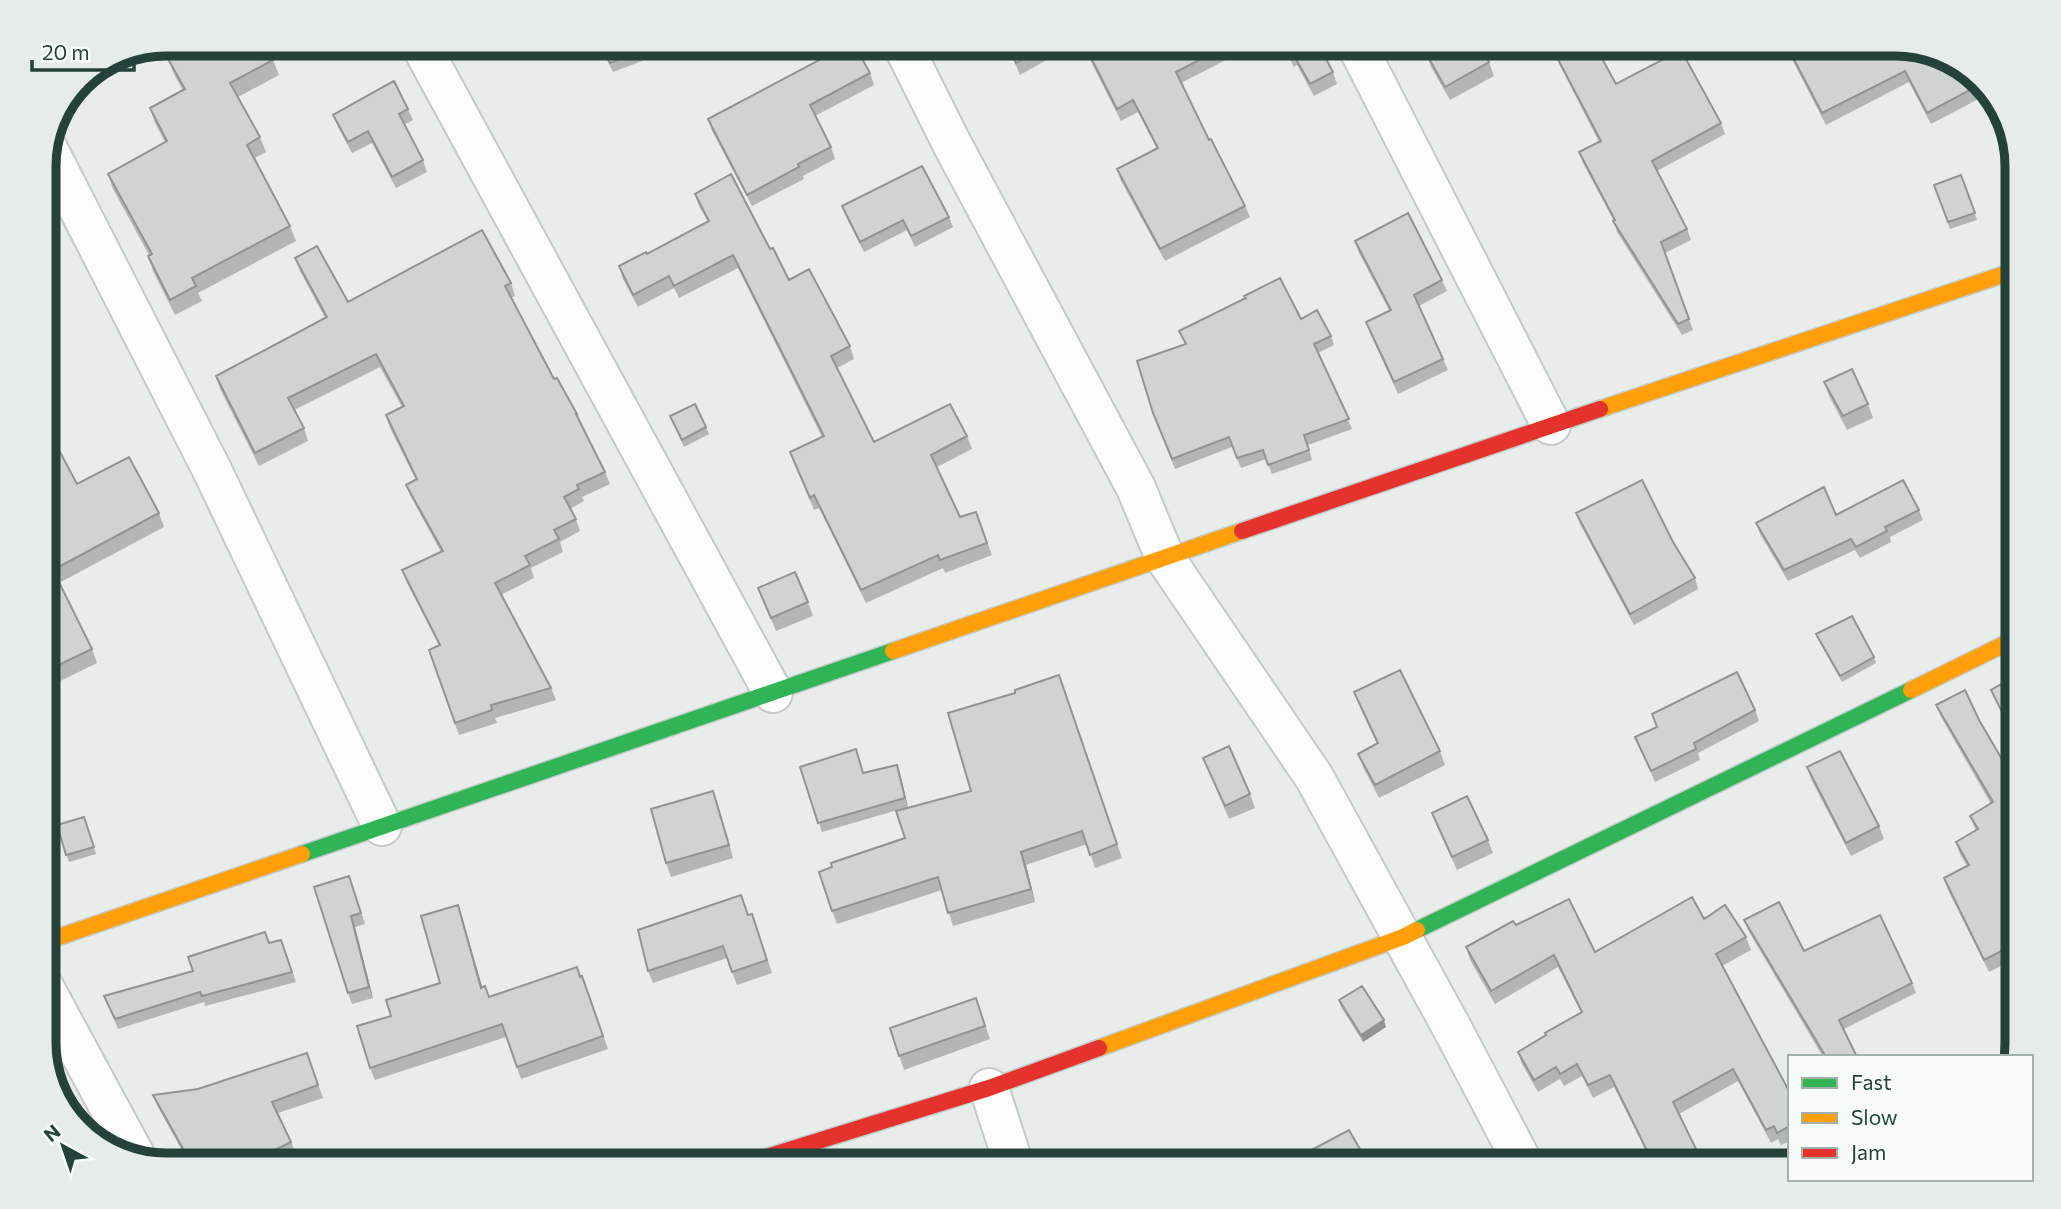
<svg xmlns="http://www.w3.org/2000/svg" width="2061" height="1209" viewBox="0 0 2061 1209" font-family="Commissioner,sans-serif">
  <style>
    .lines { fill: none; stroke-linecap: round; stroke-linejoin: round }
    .street-casing { stroke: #c5cac8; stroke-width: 42 }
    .fast-casing { stroke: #c3cbc8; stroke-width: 19 }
    .slow-casing { stroke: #c3cbc8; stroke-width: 19 }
    .jam-casing { stroke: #c3cbc8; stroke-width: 19 }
    .street { stroke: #fcfcfc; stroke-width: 38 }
    .fast { stroke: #30b455; stroke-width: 16 }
    .slow { stroke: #ff9f0a; stroke-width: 16 }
    .jam { stroke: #e5322d; stroke-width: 16 }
    .wall { fill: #b2b6b5 }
    .shaded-wall { fill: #919493 }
    .building { fill: #cfd4d2; stroke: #919493; stroke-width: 2 }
    .rim { fill: none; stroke: #24423a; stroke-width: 9 }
  </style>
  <rect width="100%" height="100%" fill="#e8edeb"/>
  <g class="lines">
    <g class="street-casing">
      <path id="street" d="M420,44L773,693
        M902,44L952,144L1136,488L1165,558L1314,777L1452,1028L1524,1165
        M1356,44L1551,425
        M48,149L212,470L382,826
        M44,987L136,1157
        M989,1088L1014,1165"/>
    </g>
    <g class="fast-casing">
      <path id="fast" d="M302,854L893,651
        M1417,930L1911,690"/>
    </g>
    <g class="slow-casing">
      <path id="slow" d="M1600,409L2017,270
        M893,651L1242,531
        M1911,690L2017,638
        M44,942L302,854
        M1099,1048L1403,937L1417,930"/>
    </g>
    <g class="jam-casing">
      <path id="jam" d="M1242,531L1600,409
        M741,1165L989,1088L1099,1048"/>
    </g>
    <use href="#street" class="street"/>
    <use href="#fast" class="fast"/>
    <use href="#slow" class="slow"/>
    <use href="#jam" class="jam"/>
  </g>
  <path class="wall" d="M599,44H663L666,52L613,72Z
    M1007,44H1075L1020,75Z
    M1082,44H1257L1181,83L1209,140L1245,206L1250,217L1165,261L1121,181L1117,169L1157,149L1138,112L1121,121Z
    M1282,44H1331L1332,46L1322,51L1333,72L1337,84L1314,96L1297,65L1294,67Z
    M1549,44H1608L1598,50L1616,84L1721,123L1725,134L1657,171L1687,229L1691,240L1665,253L1693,330L1682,335L1617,232L1614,221L1583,163L1579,152L1599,142Z
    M1784,44H1895L1957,60L1987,91L1988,94L1931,124L1909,82L1826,125Z
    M1426,53L1489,62L1494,76L1450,100L1431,67Z
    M218,58L273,60L279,75L238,97L260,137L266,152L255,158L290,226L296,241L198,293L202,301L175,315L153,271L148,256L149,255L113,189L108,174L165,142L155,123L150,108L183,91L174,74L168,59Z
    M870,73L874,85L815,116L831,147L835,159L803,176L804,179L752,206L712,131L708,119Z
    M408,109L413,120L404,125L423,160L427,172L396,188L372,143L352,153L338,127L333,115Z
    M1961,175L1977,220L1950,229L1934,185Z
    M695,194L770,249L789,280L850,346L854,359L837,368L874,442L967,436L972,449L937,467L960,517L976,512L992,555L945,573L943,568L866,603L819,508L814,510L790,452L822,437L738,268L679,298L674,288L638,307L623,279L619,266L647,254L708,222L699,206Z
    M842,206L949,217L953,227L915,247L907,230L864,252L846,217Z
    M1355,241L1442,280L1447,291L1419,306L1448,370L1398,394L1370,333L1366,322L1389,310L1359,253Z
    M295,258L348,302L511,283L515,296L511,298L554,379L577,414L581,425L605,472L610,484L582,497L584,501L570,509L576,519L580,531L560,542L563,552L531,568L534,578L501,595L551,688L556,700L495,718L497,723L459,735L429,650L439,645L407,583L402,570L441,552L411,497L406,485L416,480L390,428L386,415L402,407L380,367L294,410L304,428L308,441L259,466L220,389L216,376L325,318L300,271Z
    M1301,319L1331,336L1334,345L1318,353L1352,429L1308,445L1312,460L1272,474L1266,459L1241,468L1232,447L1175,469L1153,413L1185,344L1179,331Z
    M1824,382L1868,404L1873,418L1847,430L1829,396Z
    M670,416L706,427L709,434L684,447Z
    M44,422L77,484L159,513L164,527L59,583L92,649L97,663L44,689Z
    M1919,510L1923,520L1890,537L1891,542L1860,558L1855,550L1788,581L1760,534L1756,523L1836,515Z
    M1576,513L1673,542L1695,578L1698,589L1634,625L1580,524Z
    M758,588L808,602L813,616L776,631Z
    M1816,634L1874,657L1876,663L1842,682L1819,641Z
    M1059,675L1122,858L1095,868L1087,844L1026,865L1035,902L953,926L942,890L837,924L832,911V867L905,838L971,791L1015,693Z
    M2017,675V711L2004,717L1991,690Z
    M1354,692L1440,751L1445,765L1379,798L1363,767L1358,754L1377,744L1359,705Z
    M1936,705L1979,720L2017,785V958L1989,972L1948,890L1944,878L1967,866L1960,854L1956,842L1976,831L1970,816L1991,804L1941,717Z
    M1755,710L1759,721L1698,753L1700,760L1655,782L1635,737Z
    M1203,758L1250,794L1255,808L1229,819Z
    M897,765L900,774L908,807L822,832L800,767L864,773Z
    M1807,767L1879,826L1884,839L1851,856L1812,781Z
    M718,805L733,858L671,877L666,863Z
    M1432,813L1488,840L1493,853L1457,870L1437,826Z
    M84,817L96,854L69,862L57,825Z
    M349,876L365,924L355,927L373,998L352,1004L348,993Z
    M458,905L482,987L489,997L582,976L608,1049L521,1079L506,1037L375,1080L370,1068L391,1016L440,983Z
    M752,914L772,973L737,985L727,958L653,983L648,971Z
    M1704,919L1746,937L1751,950L1722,966L1790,1093V1141L1781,1145L1778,1139L1771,1143L1738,1081L1679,1114L1697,1151L1702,1163L1698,1165H1653L1614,1087L1593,1098L1582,1076L1564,1086L1560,1079L1538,1092L1522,1064L1518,1052L1581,1012L1558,967L1495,1004L1470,960L1466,947L1516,925L1595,952Z
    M1744,920L1804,951L1912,983L1916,993L1844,1029L1857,1057H1823L1748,930Z
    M281,940L296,982L205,1006L204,1002L118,1029L104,996L193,971Z
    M976,998L990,1039L904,1070L890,1028Z
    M1339,1000L1386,1027L1363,1042L1341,1007Z
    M307,1053L323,1098L278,1113L291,1142L296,1154L277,1163L278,1165H190L158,1107L153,1095L198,1089Z"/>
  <path class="shaded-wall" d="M1594,44H1608L1597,51Z
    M897,765L900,774L908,807L905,798Z
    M713,791L718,805L733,858L729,845Z
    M1021,852L1026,865L1035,902L1031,889Z
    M458,905L462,917L486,1000L481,988Z
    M351,916L355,927L373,998L369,987Z
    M1384,1020L1386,1027L1363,1042L1361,1035Z"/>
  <path class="building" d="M196,44H210L218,58L244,44H265L273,60L230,83L260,137L247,145L290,226L192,278L196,286L170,300L148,256L152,254L108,174L167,141L150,108L185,89L168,59Z
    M600,44H659L610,63Z
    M842,44H854L870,73L810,105L831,147L798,164L799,167L747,195L708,119L827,56L825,53Z
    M1007,44H1050L1016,63Z
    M1084,44H1230L1176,72L1209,140L1211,139L1245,206L1160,249L1117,169L1158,148L1133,100L1117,109Z
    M1284,44H1318L1333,72L1310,84L1292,52L1289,54Z
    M1444,44H1479L1489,62L1445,87L1426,53Z
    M1550,44H1594L1616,84L1681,50L1721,123L1652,161L1687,229L1661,242L1689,319L1678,324L1613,221L1615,220L1579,152L1601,141Z
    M1786,44H1895L1957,60L1981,84L1927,113L1905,71L1822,113Z
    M394,81L408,109L399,114L423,160L392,177L368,131L348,142L333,115Z
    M922,166L949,217L911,236L903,220L860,242L842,206Z
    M731,174L770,249L773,248L789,280L809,269L850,346L831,356L874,442L950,404L967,436L931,455L960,517L976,512L987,543L940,560L938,555L861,590L814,495L810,498L790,452L824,436L733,255L674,286L669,276L633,295L619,266L646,252L647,254L709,221L695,194Z
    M1961,175L1975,213L1948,222L1934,185Z
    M1408,213L1442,280L1414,295L1443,359L1394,382L1366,322L1391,310L1355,241Z
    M482,230L511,283L505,286L554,379L557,378L577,414H576L605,472L577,485L579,489L564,497L576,519L554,530L559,539L525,556L530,565L495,583L551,688L491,705L492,710L455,723L429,650L440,645L402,570L443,551L406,485L417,479L386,415L404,406L376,354L288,398L304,428L255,453L216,376L327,317L295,258L317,246L348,302Z
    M1280,278L1301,319L1317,310L1331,336L1314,344L1349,419L1304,435L1309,450L1268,465L1263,450L1237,458L1229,437L1172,459L1153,413L1137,361L1186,344L1179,331L1246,298L1244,296Z
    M1852,369L1868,404L1843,416L1824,382Z
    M695,404L706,427L682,440L670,416Z
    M44,422L77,484L129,457L159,513L53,570L92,649L44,672Z
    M1642,480L1673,542L1695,578L1630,614L1576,513Z
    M1903,480L1919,510L1885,527L1887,531L1856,547L1851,539L1784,570L1756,523L1824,487L1836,515Z
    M795,572L808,602L771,618L758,588Z
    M1852,616L1874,657L1840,676L1816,634Z
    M1400,670L1440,751L1375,785L1358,754L1378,743L1354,692Z
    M1737,672L1755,710L1694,743L1696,749L1651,771L1635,737L1657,727L1652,714Z
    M1059,675L1117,844L1090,855L1082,831L1021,852L1031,889L948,913L938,877L832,911L819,872L832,867L831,863L905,838L896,811L971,791L948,713L1015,693V690Z
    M2017,675V703L2001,710L1991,690Z
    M1965,690L1979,720L2017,785V943L1984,960L1944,878L1969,865L1956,842L1978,829L1970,816L1993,802L1936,705Z
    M1229,746L1250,794L1225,806L1203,758Z
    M856,749L863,773L897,765L905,798L818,823L800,767Z
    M1840,751L1879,826L1846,843L1807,767Z
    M713,791L729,845L666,863L651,809Z
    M1467,796L1488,840L1452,857L1432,813Z
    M84,817L94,847L66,855L57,825Z
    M349,876L361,913L351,916L369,987L348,993L314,887Z
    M741,895L748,915L752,914L767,960L732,972L723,946L648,971L638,930Z
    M1692,897L1704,919L1725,905L1746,937L1716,954L1790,1093V1126L1777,1133L1774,1126L1766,1130L1733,1069L1673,1102L1697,1151L1668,1165H1654L1610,1075L1588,1085L1577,1064L1560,1074L1556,1067L1534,1080L1518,1052L1546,1035L1545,1033L1582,1012L1554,955L1491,991L1466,947L1513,921L1516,925L1569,899L1595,952Z
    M1779,902L1804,951L1880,915L1912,983L1839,1020L1857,1057H1826L1744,920Z
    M458,905L481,988L485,986L489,997L577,967L580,977L582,976L603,1036L517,1067L502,1024L370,1068L357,1026L391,1016L386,1000L440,983L421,916Z
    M265,932L269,943L281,940L292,972L202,996L200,992L115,1019L104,996L193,971L188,957Z
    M1362,986L1384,1020L1361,1035L1339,1000Z
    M976,998L985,1026L899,1056L890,1028Z
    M307,1053L318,1085L272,1102L291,1142L271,1152L278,1165H192L153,1095L198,1089Z
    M1349,1130L1369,1165L1371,1164V1165H1283Z"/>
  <path d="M0 0H2061V1209H0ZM166 56H1895A110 110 0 0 1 2005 166V1043A110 110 0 0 1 1895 1153H166A110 110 0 0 1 56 1043V166A110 110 0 0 1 166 56Z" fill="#e6ecea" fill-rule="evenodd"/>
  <path class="rim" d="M166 56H1895A110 110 0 0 1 2005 166V1043A110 110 0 0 1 1895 1153H166A110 110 0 0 1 56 1043V166A110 110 0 0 1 166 56Z"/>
  <rect x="1788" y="1055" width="245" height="126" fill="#f7fbf9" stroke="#a3b1ad" stroke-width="2"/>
  <rect x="1802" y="1078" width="35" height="10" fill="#30b455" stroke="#a3b1ad" stroke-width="2"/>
  <text x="1851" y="1090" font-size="21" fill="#24423a">Fast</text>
  <rect x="1802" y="1113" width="35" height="10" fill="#ff9f0a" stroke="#a3b1ad" stroke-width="2"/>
  <text x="1851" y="1125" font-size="21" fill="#24423a">Slow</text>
  <rect x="1802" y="1148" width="35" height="10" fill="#e5322d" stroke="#a3b1ad" stroke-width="2"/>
  <text x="1851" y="1160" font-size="21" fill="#24423a">Jam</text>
  <g transform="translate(63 1146) rotate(320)" stroke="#f7fbf9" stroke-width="5" paint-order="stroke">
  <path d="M0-5L12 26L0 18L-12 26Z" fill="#24423a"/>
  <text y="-10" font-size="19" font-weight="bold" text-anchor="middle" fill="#24423a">N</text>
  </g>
  <path d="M32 60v10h102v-10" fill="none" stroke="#24423a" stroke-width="3.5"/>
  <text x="42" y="60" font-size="21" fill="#24423a" stroke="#f7fbf9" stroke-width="5" paint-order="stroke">20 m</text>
</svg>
